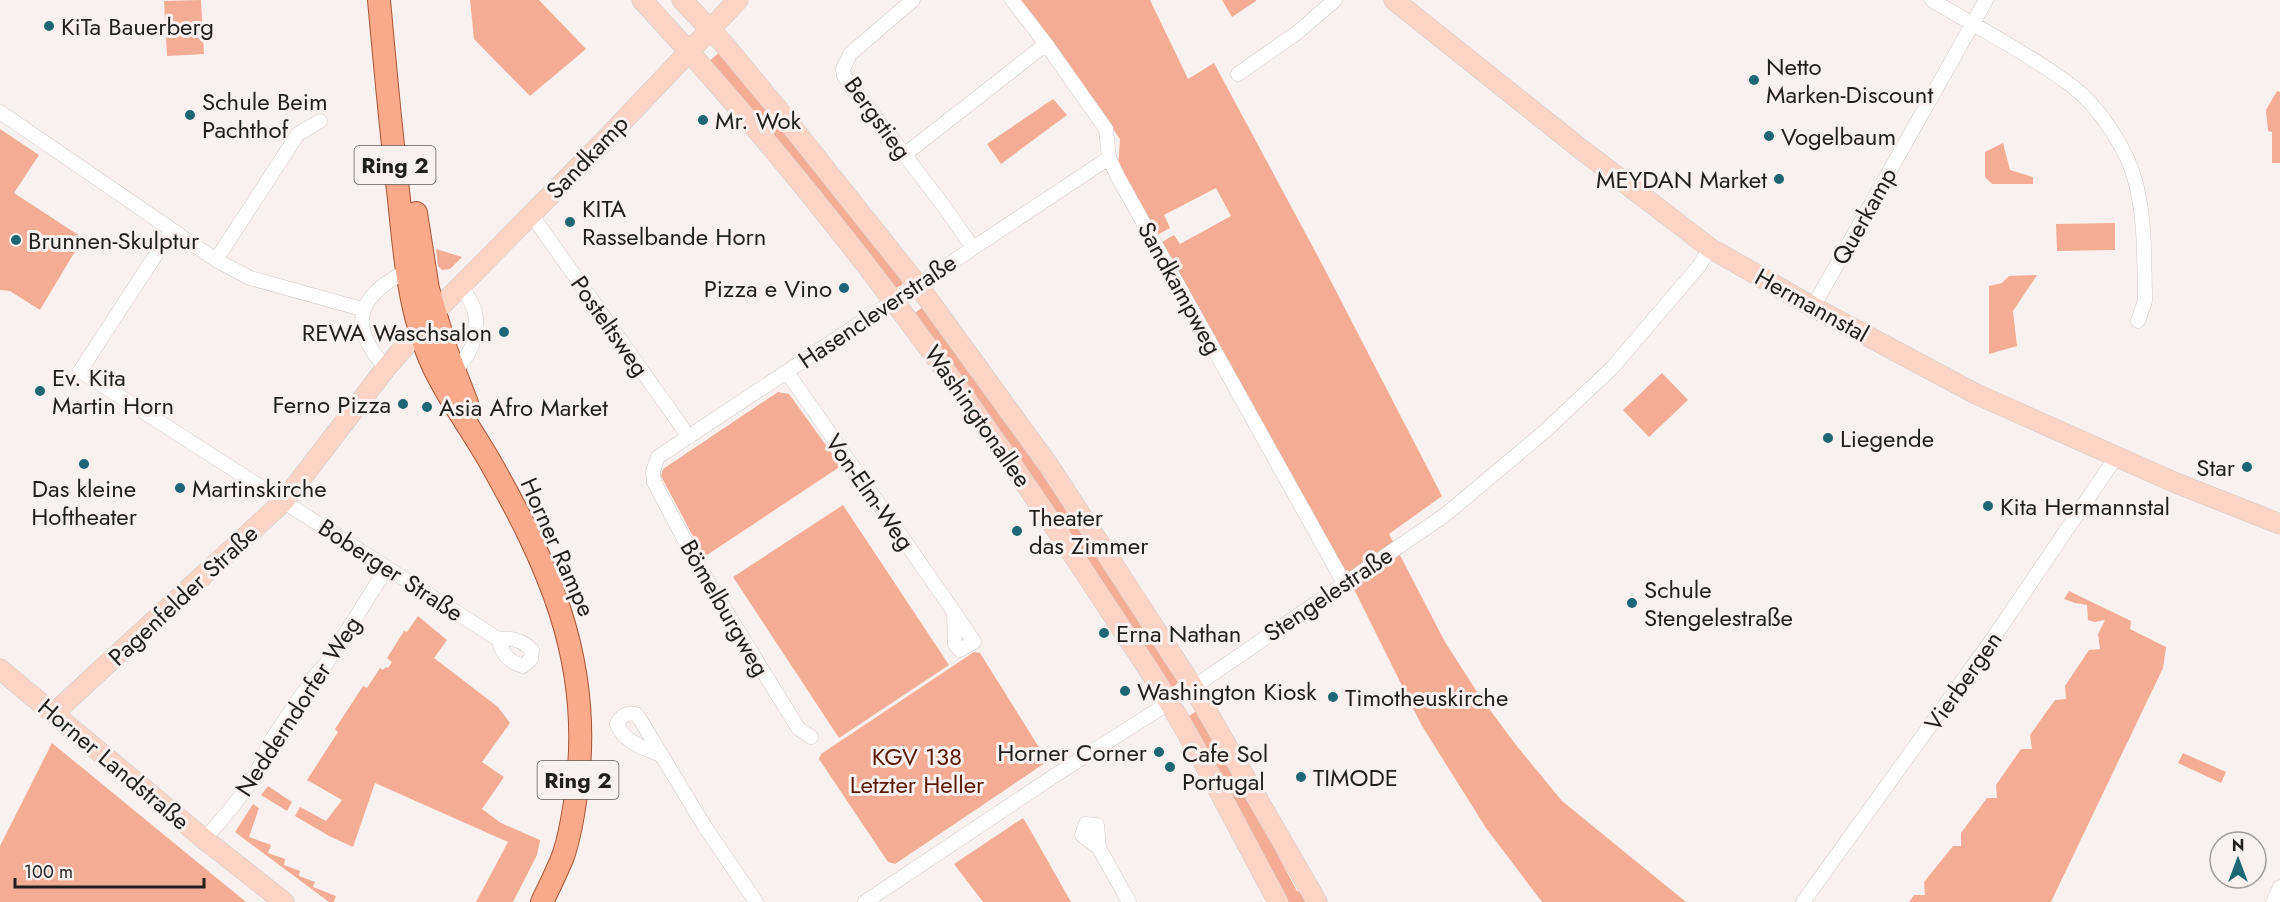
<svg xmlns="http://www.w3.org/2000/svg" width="2280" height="902" viewBox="0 0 2280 902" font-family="Jost,sans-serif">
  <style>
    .green { fill: #f4ad94 }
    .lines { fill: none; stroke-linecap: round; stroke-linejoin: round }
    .street-casing { stroke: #cfc9c7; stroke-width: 15 }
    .secondary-casing { stroke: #cfc9c7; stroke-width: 21 }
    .primary-casing { stroke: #ab5433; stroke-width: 24 }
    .street { stroke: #fff; stroke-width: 14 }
    .secondary { stroke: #fcd4c5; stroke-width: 20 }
    .primary { stroke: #faaa8b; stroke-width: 22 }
    .poi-dot { fill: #1d6673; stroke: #f8f1ef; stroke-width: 2 }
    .labels { text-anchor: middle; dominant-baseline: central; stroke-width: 6; stroke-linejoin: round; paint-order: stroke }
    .shield { fill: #f8f1ef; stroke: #625e5d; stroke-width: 1.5 }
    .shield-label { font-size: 22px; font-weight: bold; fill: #211f1e }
    .poi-label { font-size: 24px; fill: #211f1e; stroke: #f8f1ef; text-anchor: start }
    .street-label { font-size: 24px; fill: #211f1e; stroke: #f8f1ef }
    .park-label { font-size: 24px; fill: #5b1900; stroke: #f8f1ef }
  </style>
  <rect width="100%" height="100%" fill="#f8f1ef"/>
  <path class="green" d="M201,0L204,54L167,56L164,1Z
    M470,0H539L586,49L530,96L474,39Z
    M1019,0H1150L1188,79L1214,63L1322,264L1442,496L1389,534L1445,642L1481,698L1516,745L1562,801L1686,902H1542L1486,828L1422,726L1343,567L1160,243L1174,235L1180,244L1231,216L1216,188L1164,215L1170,228L1155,236L1118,168L1120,139L1082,83Z
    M1222,0H1256V1L1232,17Z
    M721,51L904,278L902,285L896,288L891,287L706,64Z
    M2277,91L2280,92V163H2272V132L2268,131L2266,110Z
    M1053,99L1067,115L1001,164L987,144Z
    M0,129L39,155L14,193L83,238L40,310L10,291L0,290Z
    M2003,143L2010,170L2033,177V184H1992L1985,177V152Z
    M2115,223V250L2057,251L2056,224Z
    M436,249L462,257L450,269L442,270L438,266Z
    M2037,275L2013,311L2017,346L1989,354V286L2002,283L2009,276Z
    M927,304L984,379L1179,682L1173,687H1167L912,315Z
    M1662,373L1688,400L1649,437L1623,410Z
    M778,392L789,394L841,466L704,557L661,476L663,469Z
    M843,505L949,665L839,738L733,577Z
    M2069,591L2131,621L2130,629L2166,647L2163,668L2051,902H1909L1914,895H1925L1924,882L1953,846H1961V833L1987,798H1997L1996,785L2021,749H2032L2030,735L2055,700L2066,699L2065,686L2089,650L2100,649L2098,634L2105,620L2094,622L2088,620L2087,605L2075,603L2064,599Z
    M418,616L447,640L434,658L498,707L510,723L482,762L504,777L482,809L501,823L540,840L537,855L513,902H476L508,842L375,783L353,847L329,836L295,816L300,807L326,821L342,800L307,780L338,732L335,729L363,686L367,688L380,668L383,670L386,667L388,668L392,662L387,658L404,631L407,632Z
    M974,652L980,653L1045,757V763L895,864L888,862L819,759L821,754Z
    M1200,709L1297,891L1302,893L1308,902H1288L1184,719Z
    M52,743L246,902H0V846Z
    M2183,753L2226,772L2221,783L2178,763Z
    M268,786L292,802L287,811L261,795Z
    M253,804L259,808L249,837L271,845L268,853L285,859L284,865L300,871L299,876L315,882L313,887L336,896L334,902H329L235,832Z
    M1023,818L1028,826L1071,902H983L954,864Z"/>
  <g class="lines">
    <g class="street-casing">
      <path id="street" d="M913,0L850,54L843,69L844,76L943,205L973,248
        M1012,0L1046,44L1106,129L1109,158L1118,177L1344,583
        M1932,0C1978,28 2029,54 2072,86C2100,108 2128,150 2136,184C2145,219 2144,257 2145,293V301L2138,321
        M1238,74L1298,32L1335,0
        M0,112L216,260L250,278L362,309
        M904,155L1046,44
        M531,214L689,437
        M172,230L80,371L498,639C503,654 508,662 523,666L531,659L532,650C522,640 511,637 498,639
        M216,260L298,134L320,121
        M1813,307L1986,0
        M386,368C347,325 357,296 407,271
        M455,370C473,353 483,326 471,302C468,296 463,291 460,286
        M787,372L954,612L955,644L960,650L974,642L954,612
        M811,737L798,728L700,569L654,482L653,471L658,457L1109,158
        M660,755C645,748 623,742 617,724C621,716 626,712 636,714L641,721L705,827L756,902
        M204,839C225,817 262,774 268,745L314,677L326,664L387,568
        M1099,848L1082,835L1086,824L1097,825L1099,848L1129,902
        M865,902L1060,772L1189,690L1445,515L1544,432L1612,368L1699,266L1710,248
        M1803,902L1994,637L2116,457
        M2273,902L2280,887"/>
    </g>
    <g class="secondary-casing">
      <path id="secondary" d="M642,0C810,181 958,378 1093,585C1118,624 1145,662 1169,702C1208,767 1242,836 1278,902
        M682,0L723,43L776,107L917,284L1049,466L1193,687L1317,902
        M1394,0L1577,146L1710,248L1813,307L1976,394L2176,483L2280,524
        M0,669L204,839L284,902
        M53,714L284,501L386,368L434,313L607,138L738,0"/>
    </g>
    <g class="primary-casing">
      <path id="primary" d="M379,0C385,66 391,133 399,199C404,249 408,301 426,349C440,388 468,423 489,460C548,564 591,657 578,779C575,805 571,835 562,859C556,873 549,888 542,902
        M416,213L428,289L446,349L467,403"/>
    </g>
    <use href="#street" class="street"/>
    <use href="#secondary" class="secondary"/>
    <use href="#primary" class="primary"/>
  </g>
  <g class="poi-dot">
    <circle cx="49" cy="26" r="6"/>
    <circle cx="1754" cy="80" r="6"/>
    <circle cx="190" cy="115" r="6"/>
    <circle cx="703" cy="120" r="6"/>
    <circle cx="1769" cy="136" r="6"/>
    <circle cx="1779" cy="179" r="6"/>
    <circle cx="570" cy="222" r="6"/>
    <circle cx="16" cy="240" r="6"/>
    <circle cx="844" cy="288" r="6"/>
    <circle cx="504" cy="332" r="6"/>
    <circle cx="40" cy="391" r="6"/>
    <circle cx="403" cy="404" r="6"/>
    <circle cx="427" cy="407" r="6"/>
    <circle cx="1828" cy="438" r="6"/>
    <circle cx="84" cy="464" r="6"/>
    <circle cx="2247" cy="467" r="6"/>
    <circle cx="180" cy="488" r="6"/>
    <circle cx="1988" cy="506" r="6"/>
    <circle cx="1017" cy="531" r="6"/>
    <circle cx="1632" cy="603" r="6"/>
    <circle cx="1104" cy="633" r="6"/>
    <circle cx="1125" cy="691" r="6"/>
    <circle cx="1333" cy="697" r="6"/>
    <circle cx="1159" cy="752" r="6"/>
    <circle cx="1170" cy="767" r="6"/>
    <circle cx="1301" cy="777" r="6"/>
  </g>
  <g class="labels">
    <g class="shield">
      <rect x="354.5" y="146" width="81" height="38" rx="4.5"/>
      <rect x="537.5" y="761" width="81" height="38" rx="4.5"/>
    </g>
    <g class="shield-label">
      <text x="395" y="165">Ring 2</text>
      <text x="578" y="780">Ring 2</text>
    </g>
    <g class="poi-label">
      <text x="61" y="26">KiTa Bauerberg</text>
      <text x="1766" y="66">Netto<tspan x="1766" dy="28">Marken-Discount</tspan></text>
      <text x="202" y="101">Schule Beim<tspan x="202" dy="28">Pachthof</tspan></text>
      <text x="715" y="120">Mr. Wok</text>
      <text x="1781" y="136">Vogelbaum</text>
      <text x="1767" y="179" text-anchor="end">MEYDAN Market</text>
      <text x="582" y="208">KITA<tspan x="582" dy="28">Rasselbande Horn</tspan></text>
      <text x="28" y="240">Brunnen-Skulptur</text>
      <text x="832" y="288" text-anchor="end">Pizza e Vino</text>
      <text x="492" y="332" text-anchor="end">REWA Waschsalon</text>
      <text x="52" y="377">Ev. Kita<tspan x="52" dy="28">Martin Horn</tspan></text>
      <text x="391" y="404" text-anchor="end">Ferno Pizza</text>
      <text x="439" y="407">Asia Afro Market</text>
      <text x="1840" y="438">Liegende</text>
      <text x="2235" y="467" text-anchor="end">Star</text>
      <text x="84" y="488" text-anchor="middle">Das kleine<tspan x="84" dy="28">Hoftheater</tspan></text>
      <text x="192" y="488">Martinskirche</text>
      <text x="2000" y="506">Kita Hermannstal</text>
      <text x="1029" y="517">Theater<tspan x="1029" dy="28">das Zimmer</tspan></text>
      <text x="1644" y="589">Schule<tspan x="1644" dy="28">Stengelestraße</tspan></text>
      <text x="1116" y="633">Erna Nathan</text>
      <text x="1137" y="691">Washington Kiosk</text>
      <text x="1345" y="697">Timotheuskirche</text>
      <text x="1147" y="752" text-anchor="end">Horner Corner</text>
      <text x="1182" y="753">Cafe Sol<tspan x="1182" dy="28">Portugal</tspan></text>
      <text x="1313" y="777">TIMODE</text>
    </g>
    <g class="street-label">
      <text transform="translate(878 118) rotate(54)">Bergstieg</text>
      <text transform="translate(587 157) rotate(-46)">Sandkamp</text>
      <text transform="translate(1864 216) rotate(-61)">Querkamp</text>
      <text transform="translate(1180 288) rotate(61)">Sandkampweg</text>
      <text transform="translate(1812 305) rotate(29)">Hermannstal</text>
      <text transform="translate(877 311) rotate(-34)">Hasencleverstraße</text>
      <text transform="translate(610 326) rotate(55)">Posteltsweg</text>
      <text transform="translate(978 416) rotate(55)">Washingtonallee</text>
      <text transform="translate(870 492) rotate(55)">Von-Elm-Weg</text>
      <text transform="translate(558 547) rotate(66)">Horner Rampe</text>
      <text transform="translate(391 570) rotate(33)">Boberger Straße</text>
      <text transform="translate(1328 594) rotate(-34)">Stengelestraße</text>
      <text transform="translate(183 595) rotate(-43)">Pagenfelder Straße</text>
      <text transform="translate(725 608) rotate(60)">Bömelburgweg</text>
      <text transform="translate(1963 681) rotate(-55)">Vierbergen</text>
      <text transform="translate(298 706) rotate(-57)">Nedderndorfer Weg</text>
      <text transform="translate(114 764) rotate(40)">Horner Landstraße</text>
    </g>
    <g class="park-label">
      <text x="917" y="756">KGV 138<tspan x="917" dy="28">Letzter Heller</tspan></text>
    </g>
  </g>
  <g transform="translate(2238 860)"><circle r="28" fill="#f8f1ef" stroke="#a29d9b" stroke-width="1.5"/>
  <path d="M0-4.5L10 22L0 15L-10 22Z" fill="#1d6673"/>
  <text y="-9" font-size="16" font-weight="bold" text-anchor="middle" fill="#211f1e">N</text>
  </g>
  <path d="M15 878v9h189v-9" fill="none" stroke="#211f1e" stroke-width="3"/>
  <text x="24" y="878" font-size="18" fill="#211f1e" stroke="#f8f1ef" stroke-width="4.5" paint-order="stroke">100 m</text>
</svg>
